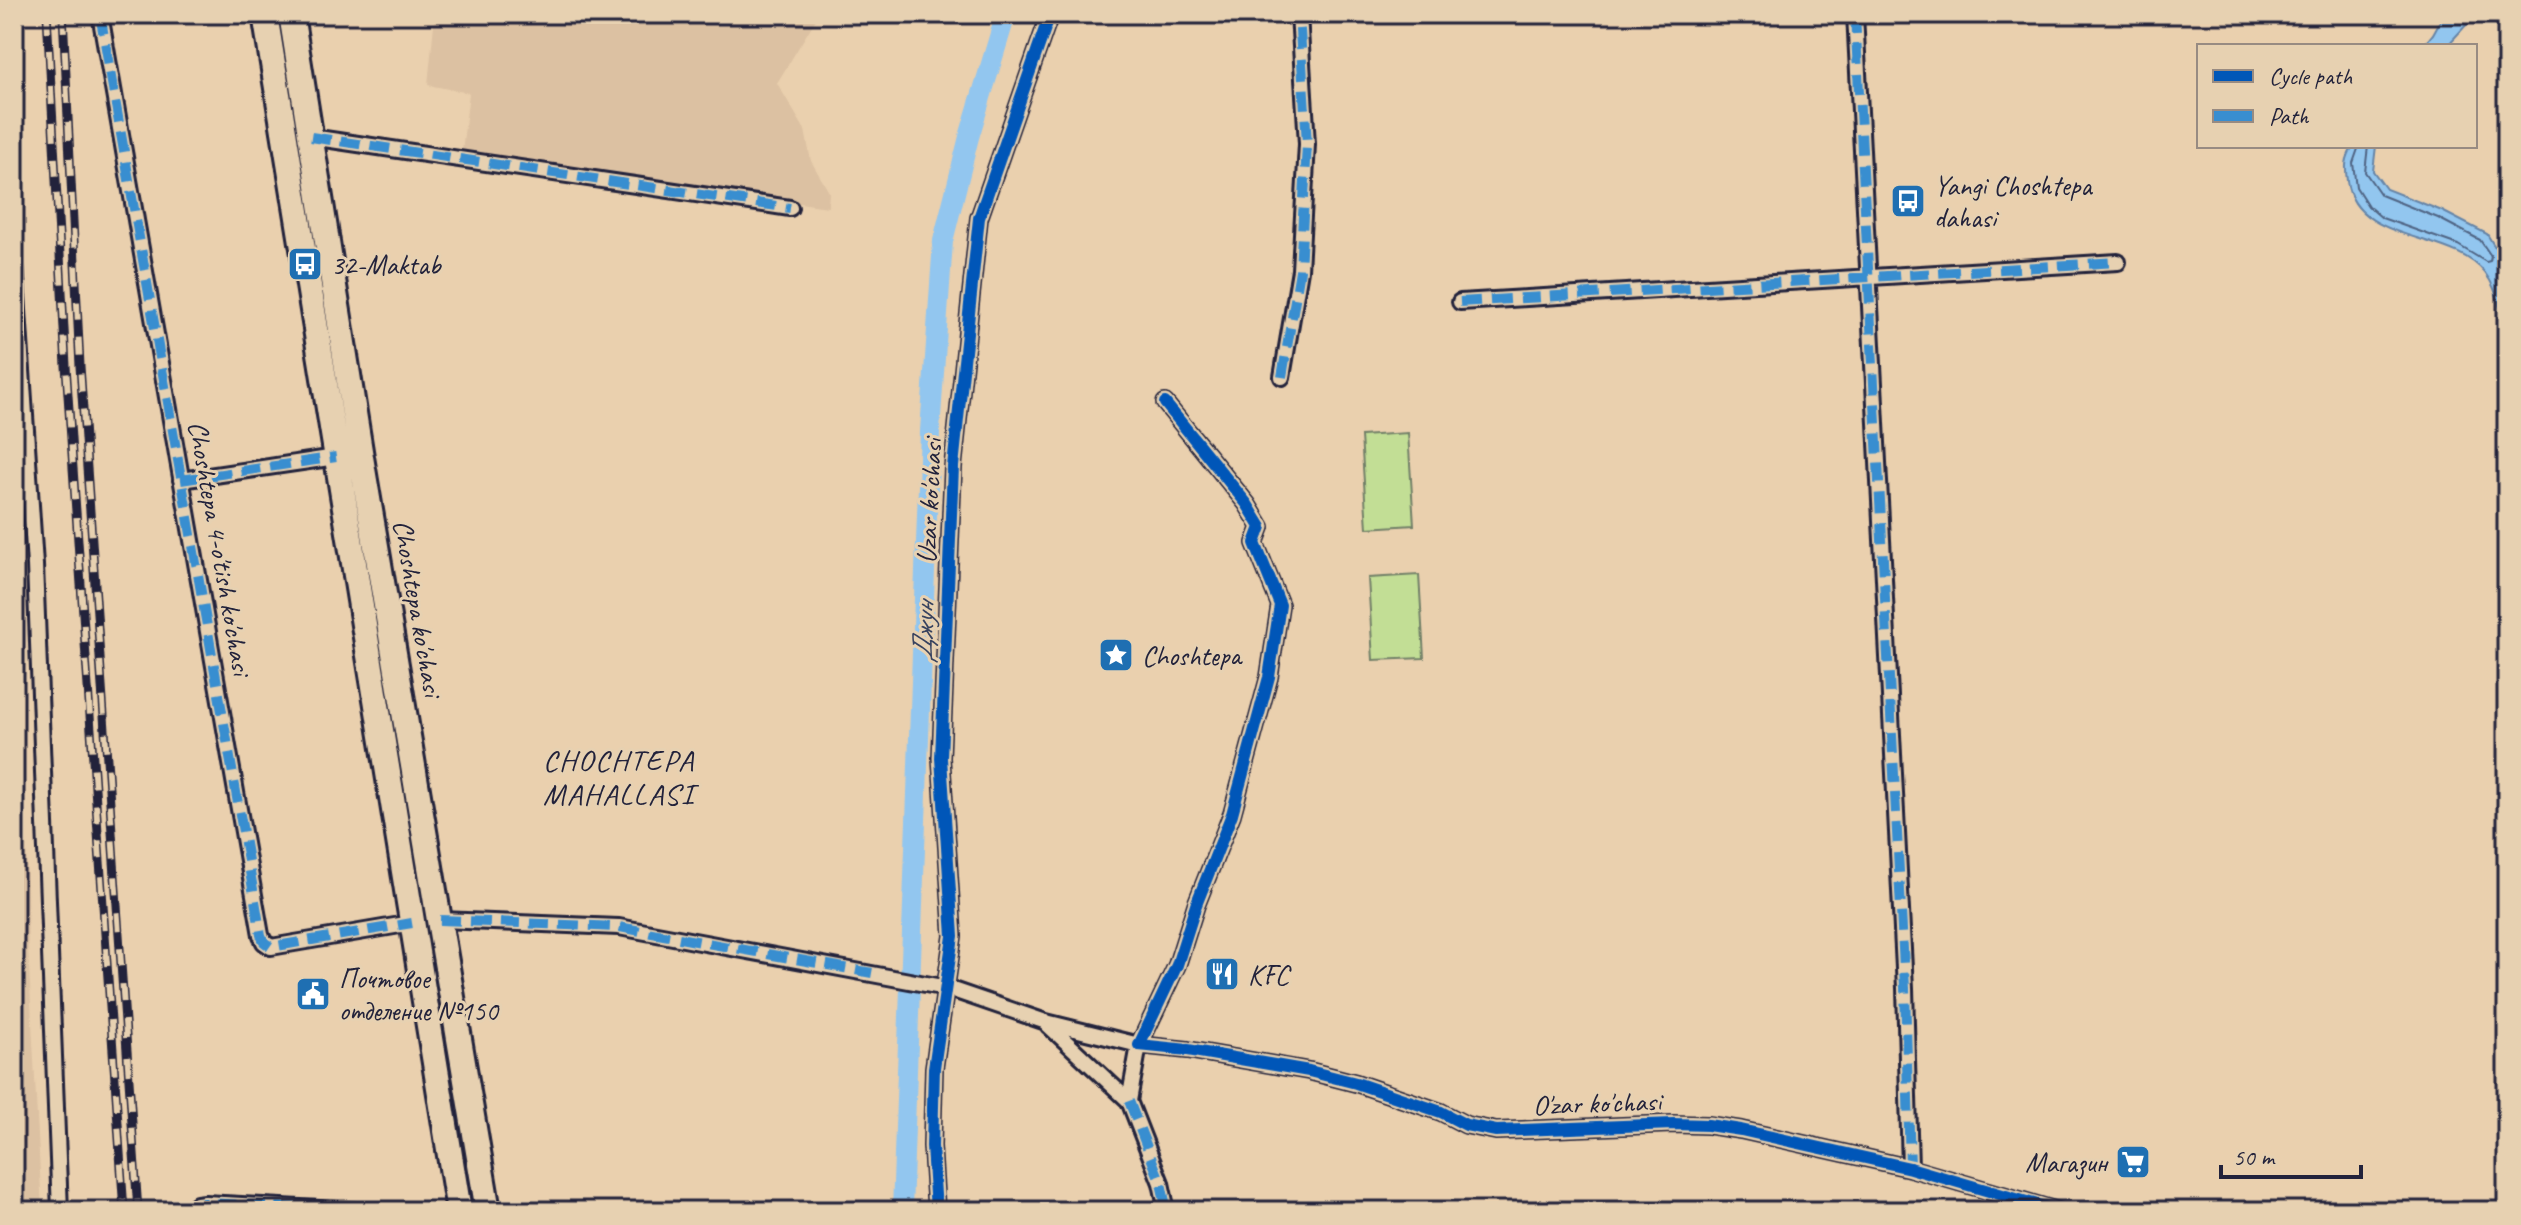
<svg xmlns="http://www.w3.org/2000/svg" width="2521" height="1225" viewBox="0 0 2521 1225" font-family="Caveat,sans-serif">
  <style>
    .built { fill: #dcc1a2 }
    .garden { fill: #c2de95; stroke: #728068; stroke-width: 2 }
    .water { fill: #92c6ef; stroke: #6584a7; stroke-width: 2 }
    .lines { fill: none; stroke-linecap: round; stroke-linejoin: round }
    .shore { stroke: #4f6483; stroke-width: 2 }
    .canal { stroke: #92c6ef; stroke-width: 20 }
    .minor-casing { stroke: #22223b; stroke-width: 20 }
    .primary-casing { stroke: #22223b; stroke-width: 30 }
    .minor { stroke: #e7d1b1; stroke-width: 14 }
    .primary { stroke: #e7d1b1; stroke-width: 24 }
    .rail-casing { stroke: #22223b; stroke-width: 9 }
    .rail { stroke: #e7d1b1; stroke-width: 6; stroke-dasharray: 18; stroke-linecap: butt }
    .quiet { stroke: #398ed0; stroke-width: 10; stroke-dasharray: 20 10; stroke-linecap: butt }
    .cycleway-casing { stroke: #e7d1b1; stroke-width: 17 }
    .cycleway { stroke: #0057b8; stroke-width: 12 }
    .labels { text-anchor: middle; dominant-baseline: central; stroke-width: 6; stroke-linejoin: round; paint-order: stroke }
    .poi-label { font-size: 28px; fill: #22223b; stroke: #e7d1b1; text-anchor: start }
    .street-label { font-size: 28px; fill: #22223b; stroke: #e7d1b1 }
    .water-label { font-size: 30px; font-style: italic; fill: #38435f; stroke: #e7d1b1 }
    .neighbourhood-label { font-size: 30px; letter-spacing: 2px; fill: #22223b; stroke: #e7d1b1 }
  </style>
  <rect width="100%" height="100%" fill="#ead0ae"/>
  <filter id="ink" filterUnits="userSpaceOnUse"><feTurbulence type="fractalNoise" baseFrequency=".0125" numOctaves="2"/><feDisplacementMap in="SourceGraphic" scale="16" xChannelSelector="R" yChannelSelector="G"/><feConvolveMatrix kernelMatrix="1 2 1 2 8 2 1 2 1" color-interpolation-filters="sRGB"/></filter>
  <g filter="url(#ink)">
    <path class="built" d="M435,14H819L777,83L805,130L811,161L829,192L828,207L584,173L462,151L469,93L428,85Z
      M26,814L28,947L42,1211H14V816Z"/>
    <path class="garden" d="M1408,433L1414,525L1367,528L1361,436Z
      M1419,575L1424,658L1373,660L1368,578Z"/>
    <path class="water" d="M2444,14H2469L2468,23L2447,46H2423L2433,34Z
      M2353,146H2376L2373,171L2386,189L2442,211L2487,234L2507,267V381C2500,345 2508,303 2485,273C2453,231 2355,244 2347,181C2345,166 2345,159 2353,146Z"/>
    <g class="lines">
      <path class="shore" d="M2359,146L2353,163L2356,187L2368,206L2382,218L2458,245L2486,262L2490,261L2491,256L2480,240L2438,218L2381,195L2365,172L2368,146"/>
      <path class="canal" d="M902,1211L930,431L943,241L969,137L1006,14"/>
      <g class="minor-casing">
        <path id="minor" d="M100,14L261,935L264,942L271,947L412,923
          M1855,14L1905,988L1910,1168
          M311,137L790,208
          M14,250L35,565L60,1211
          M1460,302L2118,262
          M1282,377L1300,270L1307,144L1299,14
          M1165,403L1247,504L1261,527L1255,543L1280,605L1269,677L1232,814L1196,905L1177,965L1139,1045L1188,1050L1309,1071L1356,1083L1441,1112L1466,1125L1496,1131L1673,1124L1708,1125L1741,1130L1910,1168L2058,1211
          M181,480L336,457
          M440,920L619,927L947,988L1046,1022L1139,1045L1129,1101
          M1048,1025L1129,1101L1161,1183L1167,1211
          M189,1211L197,1204L205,1203L357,1211
          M936,1211L932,1146L934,1068L953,936L941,758L953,467L979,218L1050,14"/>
      </g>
      <g class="primary-casing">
        <path id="primary" d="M265,14L459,1211
          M291,14L361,457L488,1211"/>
      </g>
      <use href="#minor" class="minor"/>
      <use href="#primary" class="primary"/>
      <g class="rail-casing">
        <path id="rail" d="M47,14L66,366L124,1211
          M63,14L80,366L138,1211"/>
      </g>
      <use href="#rail" class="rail"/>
      <path class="quiet" d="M100,14L261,935L264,942L271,947L412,923
        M1855,14L1905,988L1910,1168
        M311,137L790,208
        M1460,302L2118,262
        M1282,377L1300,270L1307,144L1299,14
        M181,480L336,457
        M440,920L619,927L872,973
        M1129,1101L1161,1183L1167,1211
        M189,1211L197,1204L205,1203L357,1211"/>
      <g class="cycleway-casing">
        <path id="cycleway" d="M1165,403L1247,504L1261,527L1255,543L1280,605L1269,677L1232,814L1196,905L1177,965L1139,1045L1188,1050L1309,1071L1356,1083L1441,1112L1466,1125L1496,1131L1673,1124L1708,1125L1741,1130L1910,1168L2058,1211
          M936,1211L932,1146L934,1068L953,936L941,758L953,467L979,218L1050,14"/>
      </g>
      <use href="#cycleway" class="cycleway"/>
    </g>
  </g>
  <defs>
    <g id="bus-square" transform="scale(1.8)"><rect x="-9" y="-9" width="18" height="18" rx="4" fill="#1f6fb2" stroke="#e7d1b1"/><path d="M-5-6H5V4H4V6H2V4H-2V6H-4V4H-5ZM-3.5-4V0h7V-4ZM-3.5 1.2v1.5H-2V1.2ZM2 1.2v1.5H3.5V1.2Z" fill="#fff"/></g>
    <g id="sight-square" transform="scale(1.8)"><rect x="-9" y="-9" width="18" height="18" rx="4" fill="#1f6fb2" stroke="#e7d1b1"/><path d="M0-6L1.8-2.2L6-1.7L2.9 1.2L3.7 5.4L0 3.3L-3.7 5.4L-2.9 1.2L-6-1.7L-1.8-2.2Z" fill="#fff"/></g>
    <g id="restaurant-square" transform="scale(1.8)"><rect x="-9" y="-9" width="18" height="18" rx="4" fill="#1f6fb2" stroke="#e7d1b1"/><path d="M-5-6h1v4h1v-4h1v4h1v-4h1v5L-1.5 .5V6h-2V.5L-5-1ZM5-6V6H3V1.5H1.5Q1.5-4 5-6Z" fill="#fff"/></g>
    <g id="civic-square" transform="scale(1.8)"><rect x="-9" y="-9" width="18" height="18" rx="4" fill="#1f6fb2" stroke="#e7d1b1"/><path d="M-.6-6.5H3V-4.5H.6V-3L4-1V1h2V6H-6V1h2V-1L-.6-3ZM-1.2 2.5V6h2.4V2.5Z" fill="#fff"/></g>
    <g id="supermarket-square" transform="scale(1.8)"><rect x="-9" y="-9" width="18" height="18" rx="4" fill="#1f6fb2" stroke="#e7d1b1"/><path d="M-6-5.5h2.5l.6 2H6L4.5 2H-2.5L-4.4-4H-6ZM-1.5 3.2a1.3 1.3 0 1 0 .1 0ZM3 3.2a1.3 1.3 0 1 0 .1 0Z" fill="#fff"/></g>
  </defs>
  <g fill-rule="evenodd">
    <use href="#bus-square" x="1908" y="201"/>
    <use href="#bus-square" x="305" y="264"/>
    <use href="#sight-square" x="1116" y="655"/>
    <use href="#restaurant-square" x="1222" y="974"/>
    <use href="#civic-square" x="313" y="994"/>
    <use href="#supermarket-square" x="2133" y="1162"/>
  </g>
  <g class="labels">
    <g class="poi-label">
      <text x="1934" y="185">Yangi Choshtepa<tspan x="1934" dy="32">dahasi</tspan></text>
      <text x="331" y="264">32-Maktab</text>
      <text x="1142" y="655">Choshtepa</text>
      <text x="1248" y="974">KFC</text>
      <text x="339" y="978">Почтовое<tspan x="339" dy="32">отделение №150</tspan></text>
      <text x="2107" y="1162" text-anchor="end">Магазин</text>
    </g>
    <g class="street-label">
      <text transform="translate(929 501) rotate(-87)">Uzar ko'chasi</text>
      <text transform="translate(220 548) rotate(80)">Choshtepa 4-o'tish ko'chasi</text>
      <text transform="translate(418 608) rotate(80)">Choshtepa ko'chasi</text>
      <text transform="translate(1597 1103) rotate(-2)">O'zar ko'chasi</text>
    </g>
    <g class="water-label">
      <text transform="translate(923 632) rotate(-88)">Джун</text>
    </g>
    <g class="neighbourhood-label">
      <text x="619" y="760">CHOCHTEPA<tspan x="619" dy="34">MAHALLASI</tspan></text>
    </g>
  </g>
  <rect width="2521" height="1225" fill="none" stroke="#e7d1b1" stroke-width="48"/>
  <rect x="24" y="24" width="2473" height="1177" fill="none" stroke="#22223b" stroke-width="3" filter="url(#ink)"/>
  <rect x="2197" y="44" width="280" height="104" fill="#e7d1b1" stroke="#988b82" stroke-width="2"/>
  <rect x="2213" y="70" width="40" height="12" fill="#0057b8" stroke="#988b82" stroke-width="2"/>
  <text x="2269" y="84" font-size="24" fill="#22223b">Cycle path</text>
  <rect x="2213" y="110" width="40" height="12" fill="#398ed0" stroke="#988b82" stroke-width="2"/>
  <text x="2269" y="124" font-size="24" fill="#22223b">Path</text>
  <path d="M2221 1165v12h140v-12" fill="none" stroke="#22223b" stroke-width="4"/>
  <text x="2233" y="1165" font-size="24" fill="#22223b" stroke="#e7d1b1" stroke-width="6" paint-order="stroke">50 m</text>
</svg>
